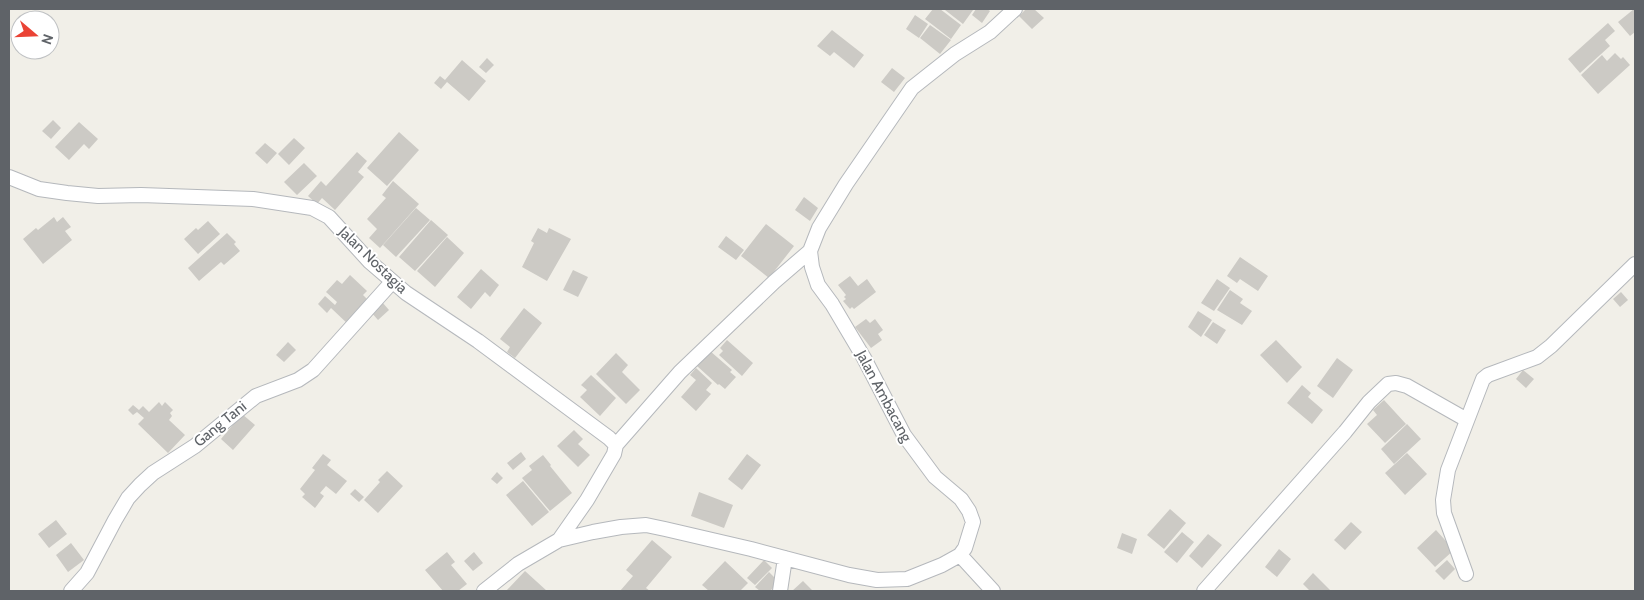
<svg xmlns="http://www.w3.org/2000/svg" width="1644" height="600" viewBox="0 0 1644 600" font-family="Cabin,sans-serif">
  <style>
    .building { fill: #cccac5 }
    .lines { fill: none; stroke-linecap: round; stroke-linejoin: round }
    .minor-casing { stroke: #b5b8bc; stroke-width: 16 }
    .minor { stroke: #fff; stroke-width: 14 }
    .labels { text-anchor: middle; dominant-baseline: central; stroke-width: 4; stroke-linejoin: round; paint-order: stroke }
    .street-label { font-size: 15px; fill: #5f6368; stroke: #fff }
  </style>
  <rect width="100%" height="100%" fill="#f1efe8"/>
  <path class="building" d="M933,9H940L961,25L951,39L925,19Z
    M946,9H972L973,10L963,24L945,10Z
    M976,9H987L990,11L982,23L972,15Z
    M1026,9H1034L1044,18L1032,29L1019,16Z
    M1634,9L1635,32L1630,36L1618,22Z
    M915,15L928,24L919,38L906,29Z
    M1608,23L1615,31L1605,40L1610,46L1580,73L1568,59Z
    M930,25L951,40L940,54L920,38Z
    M832,30L864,55L854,68L834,52L830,56L817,46Z
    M1615,53L1621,59L1623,57L1630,65L1598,94L1581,75L1602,55L1607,61Z
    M487,58L494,65L486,73L479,67Z
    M462,60L486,81L469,101L447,82L441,89L434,83L440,76L445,80Z
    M892,68L905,78L894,92L881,82Z
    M53,120L61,128L51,139L42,131Z
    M79,122L98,139L89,149L84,144L69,160L55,147Z
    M399,132L419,150L387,186L367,168Z
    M294,138L305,148L289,165L278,154Z
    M265,143L277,153L267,164L255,153Z
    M357,152L367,161L358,172L364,177L335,210L322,198L317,204L308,196L321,181L326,186Z
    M304,163L317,176L297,195L284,182Z
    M393,181L419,204L380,248L369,238L377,229L367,219L386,198L382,195Z
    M804,197L818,208L810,221L795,210Z
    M416,208L430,220L396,257L383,245Z
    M54,217L57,222L63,217L71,227L65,231L72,240L43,264L23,239L36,228L38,230Z
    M431,220L448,235L415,271L399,257Z
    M208,221L220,234L198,254L184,239L196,228L198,230Z
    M766,224L794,246L769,278L741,256Z
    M538,228L547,233L549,228L571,239L547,281L522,267L534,243L531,241Z
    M227,233L236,242L234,244L240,251L224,265L221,262L199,281L188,268Z
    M726,236L744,250L736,260L718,247Z
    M447,237L464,253L435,287L417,271Z
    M1240,257L1268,276L1258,291L1240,279L1237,283L1227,276Z
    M481,269L499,285L490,297L485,292L471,309L457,297Z
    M573,270L588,277L578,297L563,290Z
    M350,275L367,291L363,295L367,299L354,314L358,318L350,326L331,308L327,313L318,304L325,296L335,305L337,302L326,292L337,280L342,284Z
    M850,276L858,286L867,279L876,292L854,309L852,307L850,309L843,301L846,299L844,297L846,295L838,285Z
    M1217,279L1230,288L1214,311L1201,303Z
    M1230,290L1243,299L1240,303L1252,311L1242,325L1217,310Z
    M1621,292L1628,300L1620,307L1613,299Z
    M382,302L389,310L378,320L371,312Z
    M524,308L542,323L515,358L507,352L510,347L500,339Z
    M1198,311L1212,320L1201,337L1188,327Z
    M866,319L870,323L875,319L883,330L878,334L882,340L871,348L855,327Z
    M1213,322L1226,330L1217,344L1204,335Z
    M727,340L753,363L742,376L719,355L723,351L720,348Z
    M1276,340L1302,367L1287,383L1260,355Z
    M288,342L296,350L284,362L276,355Z
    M710,351L732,370L730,372L736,377L725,389L719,384L718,385L697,366Z
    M616,353L628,365L622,372L640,390L626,404L596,374Z
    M1337,358L1353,370L1333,398L1317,386Z
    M696,368L712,383L706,390L711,394L696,411L681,397L696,380L690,375Z
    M1523,370L1534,379L1526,388L1516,379Z
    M591,375L616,398L600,416L580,397L587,390L581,385Z
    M1302,385L1311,393L1308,397L1323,410L1312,424L1287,403Z
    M1384,400L1406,424L1385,443L1367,424L1377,415L1373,410Z
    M159,402L162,406L165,402L173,410L170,413L172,416L169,420L185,435L168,453L138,424L144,418L137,412L133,415L128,410L133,405L139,410L143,406L149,412Z
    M242,414L255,425L233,450L221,439Z
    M1407,424L1421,439L1394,464L1381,449Z
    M574,430L583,439L578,444L590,455L578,467L557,446Z
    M521,452L526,459L513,470L507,463Z
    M1407,453L1427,474L1405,495L1385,473Z
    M323,454L331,460L327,465L347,481L336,494L326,486L320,493L324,496L315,508L302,497L305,494L300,489L315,470L312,468Z
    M747,454L761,465L742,490L728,479Z
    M543,455L551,465L550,466L572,493L550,511L522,478L532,470L529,466Z
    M387,471L403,486L378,513L364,500L380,482L378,480Z
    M497,472L503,478L497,484L491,479Z
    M523,481L549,512L532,526L506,495Z
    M355,489L364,497L359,502L350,494Z
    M699,492L733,505L724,528L691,516Z
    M1170,509L1186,523L1164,549L1147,535Z
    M56,520L67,534L49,548L38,534Z
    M1351,522L1362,532L1345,550L1334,540Z
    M1436,530L1454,550L1435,567L1417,548Z
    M1182,532L1194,542L1177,563L1164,552Z
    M1122,533L1137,539L1132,554L1117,548Z
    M1208,534L1222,545L1202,568L1189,556Z
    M652,540L672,557L646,588L650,591H620L633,576L626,570Z
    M71,543L84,560L68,572L56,555Z
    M1279,549L1291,559L1277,577L1265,567Z
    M447,552L455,562L451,565L467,584L458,591H443L425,570Z
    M474,552L483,563L473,571L464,561Z
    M764,560L772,568L755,585L747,578Z
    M1447,560L1455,569L1444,580L1435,571Z
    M725,561L748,583L740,591H709L702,585Z
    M525,571L547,591H506Z
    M769,572L779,582L770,591H760L755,587Z
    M1313,573L1331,591H1307L1309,590L1303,584Z
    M803,581L813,591H792Z"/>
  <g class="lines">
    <g class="minor-casing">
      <path id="minor" d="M9,177L39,189L67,193L98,196L141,195L253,199L312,208L329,217L370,262L406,293L478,341L609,438L616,445L614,454L587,500L559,540
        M616,445L680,372L774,282L810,251
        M960,555L993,591
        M1466,574L1444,513L1443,500L1448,470L1483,379L1488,375L1537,357L1551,346L1635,264
        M71,591L87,573L115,520L128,498L140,485L153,473L195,446L256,396L298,380L313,370L392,282
        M484,591L518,564L559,540L593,532L621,527L646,525L665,529L751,549L849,575L877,580L907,579L942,565L960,555L965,548L973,522L969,511L961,499L935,477L904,435L864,358L832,304L818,285L812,267L810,251L819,228L846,184L912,88L955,54L990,32L1015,9
        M780,591L785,558
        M1204,591L1345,432L1369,402L1388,384L1396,383L1407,386L1467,420"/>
    </g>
    <use href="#minor" class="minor"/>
  </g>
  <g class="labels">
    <g class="street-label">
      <text transform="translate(373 260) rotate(44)">Jalan Nostagia</text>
      <text transform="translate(884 396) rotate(62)">Jalan Ambacang</text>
      <text transform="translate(220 424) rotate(-39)">Gang Tani</text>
    </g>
  </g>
  <rect width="1644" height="600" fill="none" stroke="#5f6368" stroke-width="20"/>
  <g transform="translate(35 35) rotate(109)"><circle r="24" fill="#ffffff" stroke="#bfc1c3"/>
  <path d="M0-4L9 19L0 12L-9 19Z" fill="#ea4335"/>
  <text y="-8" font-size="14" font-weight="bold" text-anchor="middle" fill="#5f6368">N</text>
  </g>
</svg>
